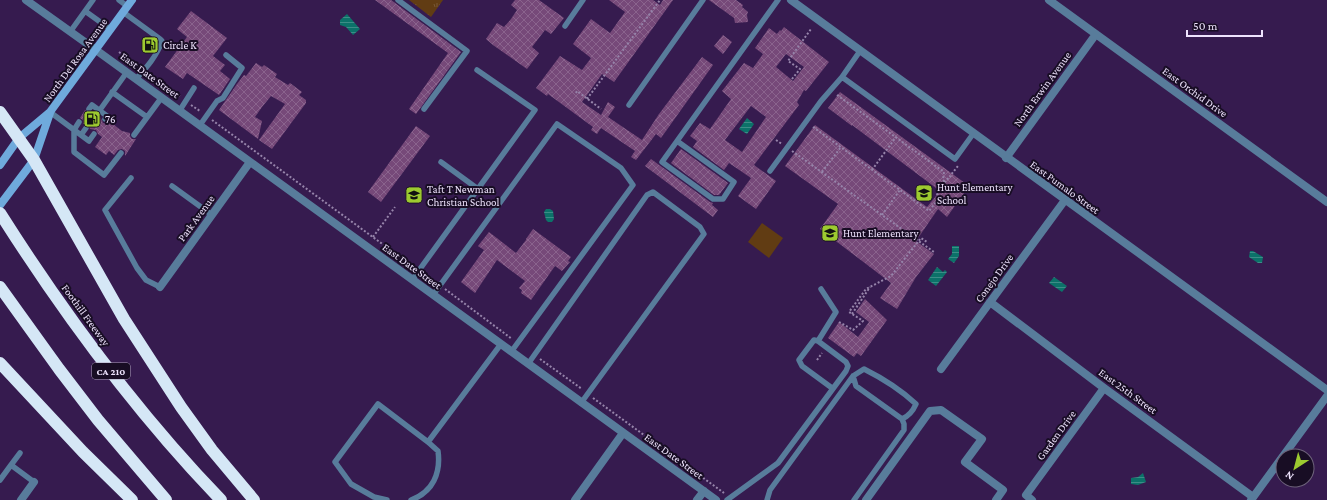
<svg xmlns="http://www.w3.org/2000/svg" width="1327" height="500" viewBox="0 0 1327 500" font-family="'Crimson Pro',serif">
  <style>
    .grass { fill: url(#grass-tufts) }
    .green { fill: #613c13 }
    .water { fill: url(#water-rules) }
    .building { fill: url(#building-cross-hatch); fill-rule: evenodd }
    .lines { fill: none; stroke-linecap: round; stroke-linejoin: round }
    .path { stroke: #9684aa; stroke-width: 2; stroke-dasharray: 2 2; stroke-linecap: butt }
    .service { stroke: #587c9b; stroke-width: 5.5 }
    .minor { stroke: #587c9b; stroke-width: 8 }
    .tertiary { stroke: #587c9b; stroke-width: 8 }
    .secondary { stroke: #6faadc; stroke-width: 8 }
    .motorway { stroke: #d5e7f6; stroke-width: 12 }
    .labels { text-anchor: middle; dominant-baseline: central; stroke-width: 4; stroke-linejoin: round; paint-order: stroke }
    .shield { fill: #180d24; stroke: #aea3bc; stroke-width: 1 }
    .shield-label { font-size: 10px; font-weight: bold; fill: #eee3fd }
    .poi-label { font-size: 11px; fill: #eee3fd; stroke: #180d24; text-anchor: start }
    .street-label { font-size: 11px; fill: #eee3fd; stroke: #180d24 }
  </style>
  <defs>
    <pattern id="grass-tufts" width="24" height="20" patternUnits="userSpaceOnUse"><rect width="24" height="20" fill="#613c13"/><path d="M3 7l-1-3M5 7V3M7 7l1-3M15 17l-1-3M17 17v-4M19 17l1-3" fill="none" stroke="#785836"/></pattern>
    <pattern id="water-rules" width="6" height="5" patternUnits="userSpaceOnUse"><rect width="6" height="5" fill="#0c7269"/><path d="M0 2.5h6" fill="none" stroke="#3c8d87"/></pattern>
    <pattern id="building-cross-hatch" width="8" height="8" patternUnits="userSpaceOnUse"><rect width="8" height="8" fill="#764979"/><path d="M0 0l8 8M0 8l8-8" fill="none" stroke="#8a638d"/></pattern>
  </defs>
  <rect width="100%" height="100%" fill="#361b4f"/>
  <path class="grass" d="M409,0H443L431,17Z"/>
  <path class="green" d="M762,223L783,238L769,258L748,242Z"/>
  <path class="water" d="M347,14L360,29L353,35L346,27L340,25V20Z
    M747,118L754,124L747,134L739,129Z
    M546,209H550L553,211L554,219L552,222H548L546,220L544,212Z
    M952,246H959V256L954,263L948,259L952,254Z
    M1250,251H1253L1263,257L1262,263H1258L1249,257Z
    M937,267L943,272L945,270L947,272L936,286L928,280Z
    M1054,277L1067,286L1062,292L1049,283Z
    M1143,473L1146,482L1138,485L1131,484V478L1138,477Z"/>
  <path class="building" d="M375,0H391L461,52L416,114L409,109L448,53Z
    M515,0H539L564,18L551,34L545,30L532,47L539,53L527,69L493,45L486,39L497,23L504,27L511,19L517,10L511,5Z
    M609,0H653L660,5L663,0H673L614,82L602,74L582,102L601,115L608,102L615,107L608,117L642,140L659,114L702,57L713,65L661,138L656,134L636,160L631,157L635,151L601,128L597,134L591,130L593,127L548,94L547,96L536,88L560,56L582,70L591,58L573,44L591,19L610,33L625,12Z
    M709,0H736L743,5L742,7L748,12L747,15L748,22L735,23L734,18Z
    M191,11L227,38L213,56L225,65L220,71L230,79L219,95L187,73L183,79L165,67L187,37L177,29Z
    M784,27L829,62L806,91L804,90L797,102L799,105L754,165L776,181L756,209L738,196L751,178L729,163L724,170L693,147L697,141L690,136L700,123L710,129L731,99L722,91L744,63L753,68L763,54L755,48L769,28L777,34L780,30L781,31ZM786,54L804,67L793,81L776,67ZM751,106L766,117L742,152L725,140Z
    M723,35L732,42L723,54L714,46Z
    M149,37L157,43L151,52L143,46Z
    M256,63L262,67L264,65L277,74L275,77L288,85L290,83L302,92L299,95L306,100V103L272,149L259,140L285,104L271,96L262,107L255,117L262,121L258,139L219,110L237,84L244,75L246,76Z
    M840,92L969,186L947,217L938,209L916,241L934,254L916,277L897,309L880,298L891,283L820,229L838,204L785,166L815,125L927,207L940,191L852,125V126L828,108Z
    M85,110L89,113L93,111V115L95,118H98L100,116L103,123H107L109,121L122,131L130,133V136L132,139H136L125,156V151L122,149L118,150L114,155L109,151L106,155L95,147L102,137L98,134L96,130L90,129L88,124H83V120L80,118Z
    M416,126L430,136L381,202L368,192Z
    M681,149L728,183L719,195H714L671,163Z
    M651,159L710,202L713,203L712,205L718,210L713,217L645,166Z
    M533,229L571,257L568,261L570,262L562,271L555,266L531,300L521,293L522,290L519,288L525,281L497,260L475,293L461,282L484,250L478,246L489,232L516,253L526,240V239Z
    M865,299L887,320L861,356L857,353L854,357L828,338L839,322L858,337L869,322L856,312Z"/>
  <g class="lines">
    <path class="path" d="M119,52L139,67
      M149,74L181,97
      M792,79L800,69L788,61L811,29
      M576,93L577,91L601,109
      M837,95L944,172L943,180L945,182
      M587,99L660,0
      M191,105L200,111
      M212,120L414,267
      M813,127L929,211L940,197L936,193L950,176
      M776,140L782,144
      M792,151L934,252
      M872,170L896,137
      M822,172L841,147
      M951,177L950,176L958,166
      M882,215L900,190
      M373,237L395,207
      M424,274L435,282
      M445,289L512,339
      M852,314L870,287
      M839,322L853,330L863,321L849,312L866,289L891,276L921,238L927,242
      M540,359L582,389
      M817,360L822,353
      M593,398L724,493"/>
    <path class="service" d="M119,0L127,6
      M398,0L467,51L424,109
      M85,11L110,29
      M123,12L160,39L162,41C157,56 146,68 136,79
      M565,26L583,0
      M70,32L93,0
      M860,51L842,77L955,159L973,134
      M112,92L147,117
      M629,105L703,0
      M89,109L92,105L107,116L105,119
      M180,110L194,88
      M50,112L89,141L94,134
      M97,114L127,72
      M79,122L74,130V152L104,175L121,153
      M200,125L217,101L223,98L242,68L226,55
      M81,135L86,128
      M134,135L162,97
      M677,141L734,182L723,199H713L662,162L778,0
      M441,162L478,189
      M770,171L821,101L842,77
      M131,178L105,210L137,268L146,280L160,287
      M172,186L212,215
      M412,280L535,110L477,70
      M433,295L557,124L621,168L633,185L511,352
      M818,341L836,312L821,289
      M528,364L647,195L653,192L700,227L704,234L581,403
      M11,465L20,453
      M0,480L11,465L34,482
      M387,500L374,497L351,484L335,462L378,404L428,442L501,344
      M411,500C433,492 441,473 438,451L428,442
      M727,500L778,463L846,371L848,366L846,362L818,341L814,340L799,360L802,366L832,388
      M767,500L770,490L853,376
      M854,500L904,430V424L902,419L856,386L853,376L864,369C882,378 901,390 916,404C913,411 909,416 902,419"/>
    <path class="minor" d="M1049,0L1327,202
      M96,50L716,500
      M1006,158L1096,34
      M160,287L250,162
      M990,302L1104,388L1253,497
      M941,369L1065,200
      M21,500L34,482
      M575,500L623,433
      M697,500L704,491
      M866,500L930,411L941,410L982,439L965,462L1003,490L996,500
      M1032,500L1026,495L1104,388"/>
    <path class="tertiary" d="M26,0L96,50
      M791,0L1327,390
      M1251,500L1327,396"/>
    <path class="secondary" d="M0,165L19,138L50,112L132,0
      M0,205L34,160L50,113"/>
    <path class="motorway" d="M0,112L34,160L124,319L181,407L212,450L254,500
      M0,213C64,314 138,414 221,500
      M0,287L59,369L98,420L166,500
      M0,363L83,452L132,500"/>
  </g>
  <defs>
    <g id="fuel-square" transform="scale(0.9)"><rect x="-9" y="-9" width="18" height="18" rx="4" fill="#9dca30" stroke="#180d24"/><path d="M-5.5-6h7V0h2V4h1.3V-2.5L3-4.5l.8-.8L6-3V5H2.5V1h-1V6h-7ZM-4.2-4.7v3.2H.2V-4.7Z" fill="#111"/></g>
    <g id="school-square" transform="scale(0.9)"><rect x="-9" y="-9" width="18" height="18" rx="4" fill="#9dca30" stroke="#180d24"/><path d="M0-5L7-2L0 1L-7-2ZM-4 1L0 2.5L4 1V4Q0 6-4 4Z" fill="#111"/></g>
  </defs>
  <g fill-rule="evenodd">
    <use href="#fuel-square" x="150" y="45"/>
    <use href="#fuel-square" x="92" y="119"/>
    <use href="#school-square" x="924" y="193"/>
    <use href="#school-square" x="414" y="195"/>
    <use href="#school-square" x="830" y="233"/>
  </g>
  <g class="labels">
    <rect class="shield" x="92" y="363" width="38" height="16" rx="3"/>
    <g class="shield-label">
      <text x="111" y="371">CA 210</text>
    </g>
    <g class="poi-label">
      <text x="163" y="45">Circle K</text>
      <text x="105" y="119">76</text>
      <text x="937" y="187">Hunt Elementary<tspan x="937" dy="13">School</tspan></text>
      <text x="427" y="189">Taft T Newman<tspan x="427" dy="13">Christian School</tspan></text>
      <text x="843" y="233">Hunt Elementary</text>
    </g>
    <g class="street-label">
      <text transform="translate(75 60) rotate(-54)">North Del Rosa Avenue</text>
      <text transform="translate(150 75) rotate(36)">East Date Street</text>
      <text transform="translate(1042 89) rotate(-54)">North Erwin Avenue</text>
      <text transform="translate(1195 92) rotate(36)">East Orchid Drive</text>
      <text transform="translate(1065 187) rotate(36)">East Pumalo Street</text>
      <text transform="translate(196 218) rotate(-54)">Park Avenue</text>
      <text transform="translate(412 266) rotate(36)">East Date Street</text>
      <text transform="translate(994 278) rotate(-54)">Conejo Drive</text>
      <text transform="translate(86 315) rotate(54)">Foothill Freeway</text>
      <text transform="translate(1128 391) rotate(36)">East 25th Street</text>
      <text transform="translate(1056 435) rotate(-54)">Garden Drive</text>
      <text transform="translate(674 456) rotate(36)">East Date Street</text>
    </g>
  </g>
  <g transform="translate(1295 468) rotate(216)"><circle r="19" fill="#180d24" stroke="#6e637b"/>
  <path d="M0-3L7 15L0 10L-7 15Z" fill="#9dca30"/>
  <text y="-6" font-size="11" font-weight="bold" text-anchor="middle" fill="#eee3fd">N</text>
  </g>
  <path d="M1187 30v6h75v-6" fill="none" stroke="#eee3fd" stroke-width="2"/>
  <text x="1193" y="30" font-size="12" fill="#eee3fd" stroke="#180d24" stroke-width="3" paint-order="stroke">50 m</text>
</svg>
